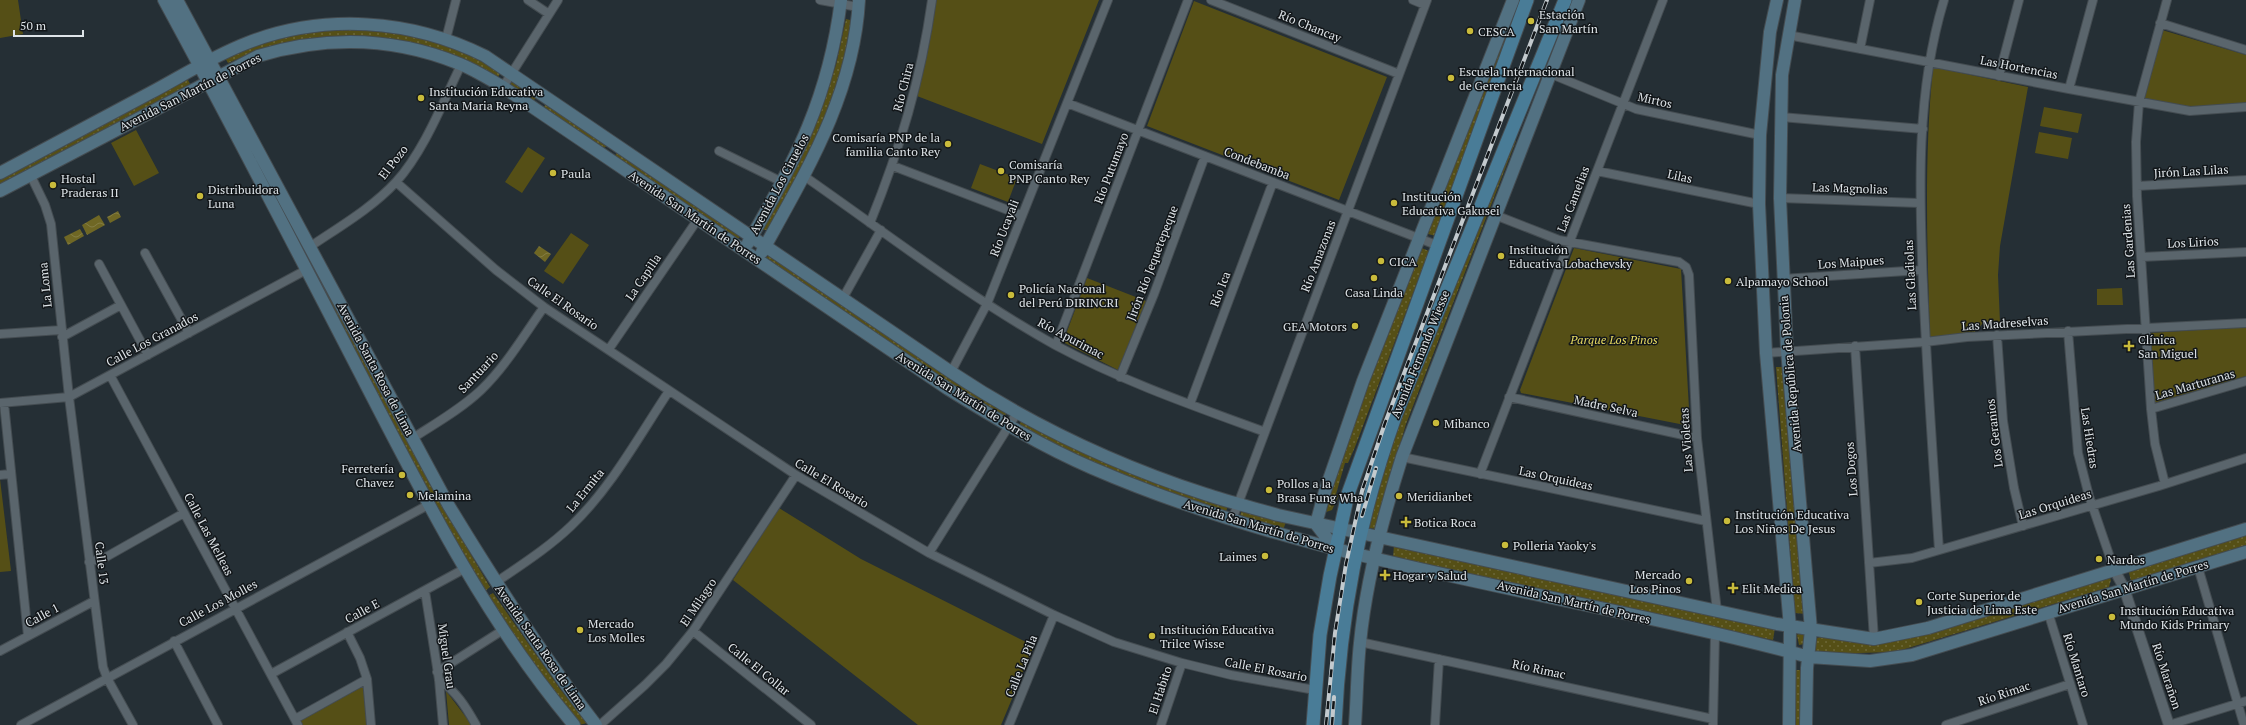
<svg xmlns="http://www.w3.org/2000/svg" width="2246" height="725" viewBox="0 0 2246 725" font-family="'PT Serif',serif">
  <style>
    .grass { fill: url(#grass-dots) }
    .park { fill: #554f16 }
    .water { fill: url(#water-waves) }
    .lines { fill: none; stroke-linecap: round; stroke-linejoin: round }
    .minor-casing { stroke: #444c51; stroke-width: 10 }
    .tertiary-casing { stroke: #444c51; stroke-width: 12 }
    .secondary-casing { stroke: #444c51; stroke-width: 14 }
    .primary-casing { stroke: #444c51; stroke-width: 15 }
    .minor { stroke: #5a656c; stroke-width: 8 }
    .tertiary { stroke: #5a656c; stroke-width: 10 }
    .secondary { stroke: #527182; stroke-width: 12 }
    .primary { stroke: #497c97; stroke-width: 13 }
    .rail-casing { stroke: #c3cace; stroke-width: 4 }
    .rail { stroke: #121619; stroke-width: 2.5; stroke-dasharray: 8; stroke-linecap: butt }
    .poi-dot { fill: #c9bb3b; stroke: #121619; stroke-width: 1.5 }
    .labels { text-anchor: middle; dominant-baseline: central; stroke-width: 3; stroke-linejoin: round; paint-order: stroke }
    .poi-label { font-size: 12px; fill: #dee4e8; stroke: #121619; text-anchor: start }
    .street-label { font-size: 12px; fill: #dee4e8; stroke: #121619 }
    .park-label { font-size: 12px; font-style: italic; fill: #e6d961; stroke: #121619 }
  </style>
  <defs>
    <pattern id="grass-dots" width="8" height="8" patternUnits="userSpaceOnUse"><rect width="8" height="8" fill="#554f16"/><path d="M2 2h.1M6 6h.1" fill="none" stroke="#6d6838" stroke-width="1.8" stroke-linecap="round"/></pattern>
    <pattern id="water-waves" width="16" height="10" patternUnits="userSpaceOnUse"><rect width="16" height="10" fill="#6f6724"/><path d="M0 5q4-4 8 0t8 0" fill="none" stroke="#837d44"/></pattern>
  </defs>
  <rect width="100%" height="100%" fill="#252f35"/>
  <path class="grass" d="M1514,0H1521L1436,236L1424,233Z
    M846,19L854,21L840,83L814,147L769,230H763L761,227L824,97L836,65Z
    M341,27C372,30 404,32 435,41C458,47 479,61 501,72L497,79C481,71 464,60 448,54C373,27 301,31 228,63L224,56L258,42Z
    M186,76L190,84L0,186V178Z
    M513,79L538,96L533,101L508,86Z
    M546,103L607,146L602,149L543,109Z
    M1512,139L1516,141L1406,424L1375,529L1367,527L1390,445Z
    M618,151L740,233V237L736,240L614,157Z
    M1419,247L1429,251L1355,447L1348,463H1345L1336,494L1339,495L1332,510L1326,512L1325,507L1353,418Z
    M769,255L1008,411L1003,418L767,262L766,258Z
    M313,265L460,536L490,587L484,592L454,539L310,267Z
    M1776,367H1785L1806,614L1795,613Z
    M1022,419L1228,505L1226,512L1104,469L1018,428Z
    M1242,509L1286,522L1283,530L1240,516Z
    M2246,532V545L2131,581L2128,569Z
    M1394,545L1775,628L1773,640L1393,558Z
    M2108,576L2111,580L2109,587L1895,652L1822,654L1816,652L1813,648L1814,640L1823,635L1870,641Z
    M493,593L560,689L587,723L579,725L551,689L488,596Z
    M1800,632L1804,635V644L1799,645L1797,635Z
    M1794,670H1803L1802,725H1793Z"/>
  <path class="park" d="M0,0H18L23,34L0,38Z
    M936,0H1099L1042,144L917,96Z
    M1194,1L1387,77L1339,200L1147,126Z
    M2162,30L2246,55V104L2190,107L2144,98Z
    M1933,67L2028,87L2000,246L1998,275L2000,323H1983L1973,334L1930,338C1927,247 1924,157 1933,67Z
    M2044,107L2082,114L2078,133L2040,126Z
    M136,130L159,173L134,186L111,143Z
    M2039,132L2072,138L2068,159L2035,153Z
    M528,147L545,158L522,193L505,182Z
    M980,164L1017,178L1008,202L971,188Z
    M571,233L589,245L563,284L544,271Z
    M1574,248L1681,269L1690,426L1521,393L1520,390Z
    M1087,278L1146,301L1118,370L1063,342Z
    M2122,288L2123,305H2097V289Z
    M2246,327V376L2154,403L2149,333Z
    M0,479L11,571L0,572Z
    M779,508L861,559L1034,646L1001,725H918L733,580Z
    M364,684L368,725H302L299,719Z
    M446,691L472,725H449Z"/>
  <path class="water" d="M118,211L121,217L110,223L107,217Z
    M99,215L105,225L87,235L82,225Z
    M80,229L84,236L68,245L64,237Z
    M539,246L551,254L545,262L534,253Z"/>
  <g class="lines">
    <g class="minor-casing">
      <path id="minor" d="M528,0L549,14
        M820,0L858,7
        M1211,0L1399,74
        M1413,0L1425,5
        M2160,23L2246,50
        M1788,35L2069,89L2190,111L2246,107
        M446,39L456,0
        M1860,49L1870,0
        M1551,74L1636,109L1760,135
        M1999,76L2019,0
        M503,87L558,0
        M2069,89L2093,0
        M1067,103L1439,246
        M1781,117L1923,129
        M719,151L782,182
        M893,166L1021,215
        M1597,171L1759,204
        M31,176L45,205L51,224L69,397L103,667L107,678L133,725
        M804,176C886,233 967,296 1055,345C1122,381 1194,406 1265,432
        M396,182L496,270L544,307L796,475L929,553L1054,615L1114,642L1182,663L1231,675L1315,690
        M2137,186L2246,180
        M1780,198L1919,203
        M1495,215L1559,240L1679,262L1686,267L1689,275L1697,438L1717,611
        M870,223C900,149 921,79 932,0
        M311,246C339,227 372,208 396,182C424,151 443,102 461,65
        M145,253L189,333
        M2141,257L2246,252
        M99,264L148,355
        M1782,279L1922,270
        M843,298L881,230
        M2068,331L2078,453L2089,496L2114,569
        M0,334L61,330
        M1997,335L2003,421L2014,488L2023,526
        M62,337L121,305
        M1056,345L1188,0
        M1855,346L1874,639
        M609,349L698,219
        M1766,353L1925,342L1967,337L2246,323
        M951,372L987,304L1108,0
        M110,375L298,725
        M1120,377L1154,294L1205,156
        M1509,397L1697,438
        M0,403L69,397L306,270
        M4,403L28,636
        M1190,404L1273,182
        M2151,409L2246,381
        M413,438C436,423 461,409 481,390C506,366 524,335 544,307
        M1402,457L1706,521
        M1480,474L1663,0
        M0,475L10,474
        M2165,484L2155,444L2151,409L2137,196L2136,142L2139,102L2167,0
        M1232,520L1427,0
        M1939,550C1933,461 1927,373 1923,284C1919,190 1916,92 1944,0
        M929,553L1017,413
        M89,562L106,557L184,513
        M1869,563L1912,558L2159,486L2246,458
        M2198,567L2244,725
        M495,583C521,565 548,548 571,526C611,488 639,436 669,391
        M425,591L439,680L443,725
        M2048,612L2083,725
        M693,631L811,725
        M347,632L360,658L367,679L371,725
        M174,641L218,725
        M1360,642L1713,719
        M0,651L94,601
        M437,672L503,630
        M271,674L464,569
        M439,680C456,691 466,707 476,725
        M295,719L367,679
        M21,725L428,505
        M600,725L645,685L666,664L693,631L796,475
        M1009,725L1054,615
        M1161,725L1182,663
        M1435,725L1439,659
        M1713,725L1715,634
        M1946,725L2070,684
        M2169,725L2246,701"/>
    </g>
    <g class="tertiary-casing">
      <path id="tertiary" d="M2114,569L2124,588L2169,725"/>
    </g>
    <g class="secondary-casing">
      <path id="secondary" d="M164,0C231,123 295,247 359,371C423,495 484,618 574,725
        M177,0L449,506C495,582 542,655 596,725
        M1777,0L1770,32L1760,135L1759,204L1766,353L1790,627L1789,725
        M1795,0L1782,75L1780,198L1787,350L1811,630L1807,668L1806,725
        M0,173C50,146 100,120 150,93C182,76 213,56 247,43C324,13 411,19 485,56L951,372C1029,424 1116,465 1205,494C1229,502 1254,508 1278,515L1777,624L1874,639L1928,628L2246,529
        M0,191L258,56C325,36 394,37 460,64C475,70 489,79 503,87L948,389C995,418 1041,446 1092,468C1320,567 1571,592 1809,657L1870,661L1912,655L2246,552
        M748,243C796,160 829,97 841,0
        M762,252C806,172 854,94 859,0
        M1336,550L1316,524L1325,491L1363,381L1513,0
        M1355,725C1357,698 1357,670 1360,643C1366,580 1383,517 1402,457L1579,0"/>
    </g>
    <g class="primary-casing">
      <path id="primary" d="M1313,725L1320,635L1330,576L1348,494L1527,0
        M1335,725C1340,616 1359,517 1396,414L1565,0"/>
    </g>
    <use href="#minor" class="minor"/>
    <use href="#tertiary" class="tertiary"/>
    <use href="#secondary" class="secondary"/>
    <use href="#primary" class="primary"/>
    <g class="rail-casing">
      <path id="rail" d="M1362,516L1376,468
        M1326,725L1335,633L1346,564L1362,491L1385,423L1547,0
        M1332,725L1334,697"/>
    </g>
    <use href="#rail" class="rail"/>
  </g>
  <g class="poi-dot">
    <circle cx="1531" cy="21" r="4"/>
    <circle cx="1470" cy="31" r="4"/>
    <circle cx="1451" cy="78" r="4"/>
    <circle cx="421" cy="98" r="4"/>
    <circle cx="948" cy="144" r="4"/>
    <circle cx="1001" cy="171" r="4"/>
    <circle cx="553" cy="173" r="4"/>
    <circle cx="53" cy="185" r="4"/>
    <circle cx="200" cy="196" r="4"/>
    <circle cx="1394" cy="203" r="4"/>
    <circle cx="1501" cy="256" r="4"/>
    <circle cx="1381" cy="261" r="4"/>
    <circle cx="1374" cy="278" r="4"/>
    <circle cx="1728" cy="281" r="4"/>
    <circle cx="1011" cy="295" r="4"/>
    <circle cx="1355" cy="326" r="4"/>
    <path d="M2127 340h4v4h4v4h-4v4h-4v-4h-4v-4h4z"/>
    <circle cx="1436" cy="423" r="4"/>
    <circle cx="402" cy="475" r="4"/>
    <circle cx="1269" cy="490" r="4"/>
    <circle cx="410" cy="495" r="4"/>
    <circle cx="1399" cy="496" r="4"/>
    <circle cx="1727" cy="521" r="4"/>
    <path d="M1404 516h4v4h4v4h-4v4h-4v-4h-4v-4h4z"/>
    <circle cx="1505" cy="545" r="4"/>
    <circle cx="1265" cy="556" r="4"/>
    <circle cx="2099" cy="559" r="4"/>
    <path d="M1383 569h4v4h4v4h-4v4h-4v-4h-4v-4h4z"/>
    <circle cx="1689" cy="581" r="4"/>
    <path d="M1731 582h4v4h4v4h-4v4h-4v-4h-4v-4h4z"/>
    <circle cx="1919" cy="602" r="4"/>
    <circle cx="2112" cy="617" r="4"/>
    <circle cx="580" cy="630" r="4"/>
    <circle cx="1152" cy="636" r="4"/>
  </g>
  <g class="labels">
    <g class="poi-label">
      <text x="1539" y="14">Estación<tspan x="1539" dy="14">San Martín</tspan></text>
      <text x="1478" y="31">CESCA</text>
      <text x="1459" y="71">Escuela Internacional<tspan x="1459" dy="14">de Gerencia</tspan></text>
      <text x="429" y="91">Institución Educativa<tspan x="429" dy="14">Santa Maria Reyna</tspan></text>
      <text x="940" y="137" text-anchor="end">Comisaría PNP de la<tspan x="940" dy="14">familia Canto Rey</tspan></text>
      <text x="1009" y="164">Comisaría<tspan x="1009" dy="14">PNP Canto Rey</tspan></text>
      <text x="561" y="173">Paula</text>
      <text x="61" y="178">Hostal<tspan x="61" dy="14">Praderas II</tspan></text>
      <text x="208" y="189">Distribuidora<tspan x="208" dy="14">Luna</tspan></text>
      <text x="1402" y="196">Institución<tspan x="1402" dy="14">Educativa Gakusei</tspan></text>
      <text x="1509" y="249">Institución<tspan x="1509" dy="14">Educativa Lobachevsky</tspan></text>
      <text x="1389" y="261">CICA</text>
      <text x="1736" y="281">Alpamayo School</text>
      <text x="1019" y="288">Policía Nacional<tspan x="1019" dy="14">del Perú DIRINCRI</tspan></text>
      <text x="1374" y="292" text-anchor="middle">Casa Linda</text>
      <text x="1347" y="326" text-anchor="end">GEA Motors</text>
      <text x="2138" y="339">Clínica<tspan x="2138" dy="14">San Miguel</tspan></text>
      <text x="1444" y="423">Mibanco</text>
      <text x="394" y="468" text-anchor="end">Ferretería<tspan x="394" dy="14">Chavez</tspan></text>
      <text x="1277" y="483">Pollos a la<tspan x="1277" dy="14">Brasa Fung Wha</tspan></text>
      <text x="418" y="495">Melamina</text>
      <text x="1407" y="496">Meridianbet</text>
      <text x="1735" y="514">Institución Educativa<tspan x="1735" dy="14">Los Niños De Jesus</tspan></text>
      <text x="1414" y="522">Botica Roca</text>
      <text x="1513" y="545">Polleria Yaoky's</text>
      <text x="1257" y="556" text-anchor="end">Laimes</text>
      <text x="2107" y="559">Nardos</text>
      <text x="1681" y="574" text-anchor="end">Mercado<tspan x="1681" dy="14">Los Pinos</tspan></text>
      <text x="1393" y="575">Hogar y Salud</text>
      <text x="1742" y="588">Elit Medica</text>
      <text x="1927" y="595">Corte Superior de<tspan x="1927" dy="14">Justicia de Lima Este</tspan></text>
      <text x="2120" y="610">Institución Educativa<tspan x="2120" dy="14">Mundo Kids Primary</tspan></text>
      <text x="588" y="623">Mercado<tspan x="588" dy="14">Los Molles</tspan></text>
      <text x="1160" y="629">Institución Educativa<tspan x="1160" dy="14">Trilce Wisse</tspan></text>
    </g>
    <g class="street-label">
      <text transform="translate(1310 26) rotate(22)">Río Chancay</text>
      <text transform="translate(2019 67) rotate(11)">Las Hortencias</text>
      <text transform="translate(903 87) rotate(-76)">Río Chira</text>
      <text transform="translate(190 92) rotate(-27)">Avenida San Martín de Porres</text>
      <text transform="translate(1655 100) rotate(13)">Mirtos</text>
      <text transform="translate(393 162) rotate(-52)">El Pozo</text>
      <text transform="translate(1257 163) rotate(21)">Condebamba</text>
      <text transform="translate(1111 168) rotate(-69)">Río Putumayo</text>
      <text transform="translate(2191 171) rotate(-3)">Jirón Las Lilas</text>
      <text transform="translate(1680 176) rotate(12)">Lilas</text>
      <text transform="translate(779 184) rotate(-62)">Avenida Los Ciruelos</text>
      <text transform="translate(1850 188) rotate(2)">Las Magnolias</text>
      <text transform="translate(1573 199) rotate(-69)">Las Camelias</text>
      <text transform="translate(695 217) rotate(34)">Avenida San Martín de Porres</text>
      <text transform="translate(1004 228) rotate(-69)">Río Ucayali</text>
      <text transform="translate(2128 241) rotate(-94)">Las Gardenias</text>
      <text transform="translate(2193 242) rotate(-3)">Los Lirios</text>
      <text transform="translate(1318 256) rotate(-69)">Río Amazonas</text>
      <text transform="translate(1851 262) rotate(-4)">Los Maipues</text>
      <text transform="translate(1152 263) rotate(-69)">Jirón Río Jequetepeque</text>
      <text transform="translate(1910 275) rotate(-93)">Las Gladiolas</text>
      <text transform="translate(643 277) rotate(-56)">La Capilla</text>
      <text transform="translate(45 285) rotate(-96)">La Loma</text>
      <text transform="translate(1220 289) rotate(-69)">Río Ica</text>
      <text transform="translate(563 303) rotate(35)">Calle El Rosario</text>
      <text transform="translate(2005 323) rotate(-4)">Las Madreselvas</text>
      <text transform="translate(1071 338) rotate(28)">Río Apurimac</text>
      <text transform="translate(152 339) rotate(-28)">Calle Los Granados</text>
      <text transform="translate(1420 354) rotate(-68)">Avenida Fernando Wiesse</text>
      <text transform="translate(376 369) rotate(62)">Avenida Santa Rosa de Lima</text>
      <text transform="translate(478 372) rotate(-47)">Santuario</text>
      <text transform="translate(1790 374) rotate(-95)">Avenida República de Polonia</text>
      <text transform="translate(2195 384) rotate(-16)">Las Marturanas</text>
      <text transform="translate(964 396) rotate(32)">Avenida San Martín de Porres</text>
      <text transform="translate(1606 406) rotate(12)">Madre Selva</text>
      <text transform="translate(1994 433) rotate(-97)">Los Geranios</text>
      <text transform="translate(2090 438) rotate(81)">Las Hiedras</text>
      <text transform="translate(1686 440) rotate(-94)">Las Violetas</text>
      <text transform="translate(1851 469) rotate(-94)">Los Dogos</text>
      <text transform="translate(1556 478) rotate(12)">Las Orquideas</text>
      <text transform="translate(832 483) rotate(31)">Calle El Rosario</text>
      <text transform="translate(585 490) rotate(-51)">La Ermita</text>
      <text transform="translate(2055 504) rotate(-17)">Las Orquideas</text>
      <text transform="translate(1259 526) rotate(17)">Avenida San Martín de Porres</text>
      <text transform="translate(209 534) rotate(62)">Calle Las Melleas</text>
      <text transform="translate(102 563) rotate(83)">Calle 13</text>
      <text transform="translate(2133 586) rotate(-17)">Avenida San Martín de Porres</text>
      <text transform="translate(698 602) rotate(-56)">El Milagro</text>
      <text transform="translate(1574 602) rotate(13)">Avenida San Martín de Porres</text>
      <text transform="translate(218 603) rotate(-28)">Calle Los Molles</text>
      <text transform="translate(362 611) rotate(-28)">Calle E</text>
      <text transform="translate(42 615) rotate(-28)">Calle 1</text>
      <text transform="translate(541 647) rotate(55)">Avenida Santa Rosa de Lima</text>
      <text transform="translate(447 656) rotate(82)">Miguel Grau</text>
      <text transform="translate(2077 665) rotate(73)">Río Mantaro</text>
      <text transform="translate(1021 666) rotate(-68)">Calle La Pila</text>
      <text transform="translate(759 669) rotate(39)">Calle El Collar</text>
      <text transform="translate(1266 669) rotate(11)">Calle El Rosario</text>
      <text transform="translate(1539 669) rotate(12)">Río Rimac</text>
      <text transform="translate(2167 676) rotate(72)">Río Marañon</text>
      <text transform="translate(1160 690) rotate(-72)">El Habito</text>
      <text transform="translate(2004 693) rotate(-18)">Río Rimac</text>
    </g>
    <g class="park-label">
      <text x="1614" y="339">Parque Los Pinos</text>
    </g>
  </g>
  <path d="M14 30v6h69v-6" fill="none" stroke="#dee4e8" stroke-width="2"/>
  <text x="20" y="30" font-size="12" fill="#dee4e8" stroke="#121619" stroke-width="3" paint-order="stroke">50 m</text>
</svg>
